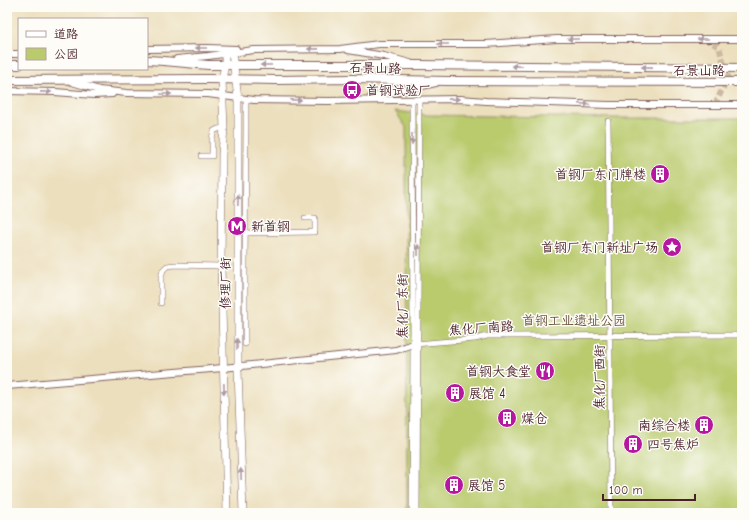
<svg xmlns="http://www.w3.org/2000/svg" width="749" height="520" viewBox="0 0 749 520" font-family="'Comic Neue','LXGW WenKai TC',sans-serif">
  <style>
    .green { fill: #bacb6e; stroke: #82754c }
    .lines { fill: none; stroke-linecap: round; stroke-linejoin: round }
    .tertiary-tunnel { stroke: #ccb9a0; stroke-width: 6; stroke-dasharray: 6 3; stroke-linecap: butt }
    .minor-casing { stroke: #83625e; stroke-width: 6 }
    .tertiary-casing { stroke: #83625e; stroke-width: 8 }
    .secondary-casing { stroke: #83625e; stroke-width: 8 }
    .primary-casing { stroke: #83625e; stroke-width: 10 }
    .minor { stroke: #fff; stroke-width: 5 }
    .tertiary { stroke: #fff; stroke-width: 6 }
    .secondary { stroke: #fff; stroke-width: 7 }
    .primary { stroke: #fff; stroke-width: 8 }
    .primary-bridge-casing { stroke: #83625e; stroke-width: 10; stroke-linecap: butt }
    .primary-bridge { stroke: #fff; stroke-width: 8 }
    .oneway { fill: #ae9aa0 }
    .labels { text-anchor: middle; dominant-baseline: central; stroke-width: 3; stroke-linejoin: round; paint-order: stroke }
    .street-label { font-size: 13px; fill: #4a1f2b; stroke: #fdfcf7 }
    .poi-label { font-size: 13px; fill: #4a1f2b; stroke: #fdfcf7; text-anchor: start }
    .park-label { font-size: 13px; fill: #6c533f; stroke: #fdfcf7 }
  </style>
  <rect width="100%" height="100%" fill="#fdfcf7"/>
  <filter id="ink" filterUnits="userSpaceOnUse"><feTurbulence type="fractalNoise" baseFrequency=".025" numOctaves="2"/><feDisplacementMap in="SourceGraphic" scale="8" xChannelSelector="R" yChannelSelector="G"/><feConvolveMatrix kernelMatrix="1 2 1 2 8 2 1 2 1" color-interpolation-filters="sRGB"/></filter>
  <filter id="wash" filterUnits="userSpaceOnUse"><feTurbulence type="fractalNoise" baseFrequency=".012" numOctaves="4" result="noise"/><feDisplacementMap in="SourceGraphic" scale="16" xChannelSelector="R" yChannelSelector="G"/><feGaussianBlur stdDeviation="0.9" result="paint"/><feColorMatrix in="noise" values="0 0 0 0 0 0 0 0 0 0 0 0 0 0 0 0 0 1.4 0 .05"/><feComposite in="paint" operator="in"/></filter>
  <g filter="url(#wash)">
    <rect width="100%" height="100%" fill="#ecdfbd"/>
    <path class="green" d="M395,111L427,115L616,118H742V513H407L406,127Z"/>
  </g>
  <g filter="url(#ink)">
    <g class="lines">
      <path class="tertiary-tunnel" d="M705,39L719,47L728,77L715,105"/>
      <g class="minor-casing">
        <path id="minor" d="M608,121L609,220L611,513
          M201,156H212V138L214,131L218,129L224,128
          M245,233L315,232V218H305
          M161,303V277L163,270L167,266L175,265L221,266
          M245,344V266L246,129V99
          M415,344L475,339L487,336L742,335
          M412,513L413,344L412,100
          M417,513L419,100"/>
      </g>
      <g class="tertiary-casing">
        <path id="tertiary" d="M147,49L208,48L236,49
          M348,50L384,56L410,63
          M7,54H19
          M177,59L208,56L254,50L340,49L379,44H486L557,39H742
          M72,82L99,90L127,93L208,94L254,100L327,101L460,99L486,101L609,105H742
          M7,91L55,92L94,95L112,94
          M371,97L436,83
          M7,386L223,368L396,350L413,344"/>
      </g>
      <g class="secondary-casing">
        <path id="secondary" d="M232,53L238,98V370L243,513
          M225,54V65L222,79L224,128L222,154L221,266L227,513"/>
      </g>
      <g class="primary-casing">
        <path id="primary" d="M147,60L164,61L208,65H417
          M7,65H19
          M7,80L208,79L276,80L352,79L447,81"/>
      </g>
      <use href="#minor" class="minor"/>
      <use href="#tertiary" class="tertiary"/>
      <use href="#secondary" class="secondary"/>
      <use href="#primary" class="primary"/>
      <g class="primary-bridge-casing">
        <path id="primary-bridge" d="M417,65L742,68
          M447,81L742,82"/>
      </g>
      <use href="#primary-bridge" class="primary-bridge"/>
    </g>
    <defs><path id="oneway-solid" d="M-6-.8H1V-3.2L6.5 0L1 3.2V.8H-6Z"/></defs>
    <g class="oneway">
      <use href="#oneway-solid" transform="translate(573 39) rotate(-180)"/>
      <use href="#oneway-solid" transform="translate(703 39) rotate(-180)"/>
      <use href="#oneway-solid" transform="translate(443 44) rotate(-180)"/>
      <use href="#oneway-solid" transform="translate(201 48) rotate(180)"/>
      <use href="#oneway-solid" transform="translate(313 49) rotate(179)"/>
      <use href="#oneway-solid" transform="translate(266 65) rotate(180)"/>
      <use href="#oneway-solid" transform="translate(517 66) rotate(-179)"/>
      <use href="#oneway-solid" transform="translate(647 67) rotate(-179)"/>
      <use href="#oneway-solid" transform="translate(46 92) rotate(1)"/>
      <use href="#oneway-solid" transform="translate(166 94)"/>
      <use href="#oneway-solid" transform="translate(454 99) rotate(-1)"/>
      <use href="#oneway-solid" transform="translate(296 100) rotate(1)"/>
      <use href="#oneway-solid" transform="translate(584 104) rotate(2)"/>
      <use href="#oneway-solid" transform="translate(412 139) rotate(90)"/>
      <use href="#oneway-solid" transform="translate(238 200) rotate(-89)"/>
      <use href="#oneway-solid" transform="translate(418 250) rotate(-90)"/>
      <use href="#oneway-solid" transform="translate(237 344) rotate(-90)"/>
      <use href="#oneway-solid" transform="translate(224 389) rotate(89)"/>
      <use href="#oneway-solid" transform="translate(241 474) rotate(-92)"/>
    </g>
  </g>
  <defs>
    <g id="bus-disc" transform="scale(1)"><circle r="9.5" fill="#b5179e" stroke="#fdfcf7"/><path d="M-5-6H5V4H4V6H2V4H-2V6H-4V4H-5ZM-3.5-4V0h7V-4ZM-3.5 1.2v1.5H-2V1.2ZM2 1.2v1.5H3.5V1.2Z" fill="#fff"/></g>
    <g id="building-disc" transform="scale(1)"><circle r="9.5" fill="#b5179e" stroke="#fdfcf7"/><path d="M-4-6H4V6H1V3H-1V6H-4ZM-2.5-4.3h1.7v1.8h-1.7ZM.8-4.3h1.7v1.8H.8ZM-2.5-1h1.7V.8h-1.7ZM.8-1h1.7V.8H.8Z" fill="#fff"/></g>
    <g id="metro-disc" transform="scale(1)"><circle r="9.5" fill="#b5179e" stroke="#fdfcf7"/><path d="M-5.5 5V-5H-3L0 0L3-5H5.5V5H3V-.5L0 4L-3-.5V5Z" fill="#fff"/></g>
    <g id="sight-disc" transform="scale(1)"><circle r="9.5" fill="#b5179e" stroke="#fdfcf7"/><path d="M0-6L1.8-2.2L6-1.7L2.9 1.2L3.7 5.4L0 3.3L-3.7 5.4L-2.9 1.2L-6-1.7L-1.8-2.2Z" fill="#fff"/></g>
    <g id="restaurant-disc" transform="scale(1)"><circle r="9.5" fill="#b5179e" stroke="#fdfcf7"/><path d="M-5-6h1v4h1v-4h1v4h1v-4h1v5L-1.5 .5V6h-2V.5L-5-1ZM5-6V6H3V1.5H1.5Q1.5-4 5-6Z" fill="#fff"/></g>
  </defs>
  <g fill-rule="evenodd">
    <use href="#bus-disc" x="352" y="90"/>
    <use href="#building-disc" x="660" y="174"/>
    <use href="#metro-disc" x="237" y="226"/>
    <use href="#sight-disc" x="672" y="247"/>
    <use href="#restaurant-disc" x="545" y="371"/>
    <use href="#building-disc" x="455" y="393"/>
    <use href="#building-disc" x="507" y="418"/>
    <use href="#building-disc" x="704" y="425"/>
    <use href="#building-disc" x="633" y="444"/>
    <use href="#building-disc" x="454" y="485"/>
  </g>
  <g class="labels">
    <g class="street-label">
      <text transform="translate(375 68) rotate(1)">石景山路</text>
      <text x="699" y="70">石景山路</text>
      <text transform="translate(225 283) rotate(-90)">修理厂街</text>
      <text transform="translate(402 306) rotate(-90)">焦化厂东街</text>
      <text transform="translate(481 328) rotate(-4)">焦化厂南路</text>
      <text transform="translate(599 377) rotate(-90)">焦化厂西街</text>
    </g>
    <g class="poi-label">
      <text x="366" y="90">首钢试验厂</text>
      <text x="646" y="174" text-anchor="end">首钢厂东门牌楼</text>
      <text x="251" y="226">新首钢</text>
      <text x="658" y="247" text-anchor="end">首钢厂东门新址广场</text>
      <text x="531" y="371" text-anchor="end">首钢大食堂</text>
      <text x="469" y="393">展馆 4</text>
      <text x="521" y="418">煤仓</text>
      <text x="690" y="425" text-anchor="end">南综合楼</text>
      <text x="647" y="444">四号焦炉</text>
      <text x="468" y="485">展馆 5</text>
    </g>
    <g class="park-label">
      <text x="574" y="320">首钢工业遗址公园</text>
    </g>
  </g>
  <rect width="749" height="520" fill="none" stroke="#fdfcf7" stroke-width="24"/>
  <rect x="18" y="18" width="130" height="52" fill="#fdfcf7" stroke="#b5a4a5"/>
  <rect x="26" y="31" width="20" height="6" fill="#ffffff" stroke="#b5a4a5"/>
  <text x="54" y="38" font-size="12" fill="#4a1f2b">道路</text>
  <rect x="26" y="48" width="20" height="12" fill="#bacb6e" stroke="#b5a4a5"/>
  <text x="54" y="58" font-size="12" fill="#4a1f2b">公园</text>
  <path d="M603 494v6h92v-6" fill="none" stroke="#4a1f2b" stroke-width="2"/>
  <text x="609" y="494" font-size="12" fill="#4a1f2b" stroke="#fdfcf7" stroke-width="3" paint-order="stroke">100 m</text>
</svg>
